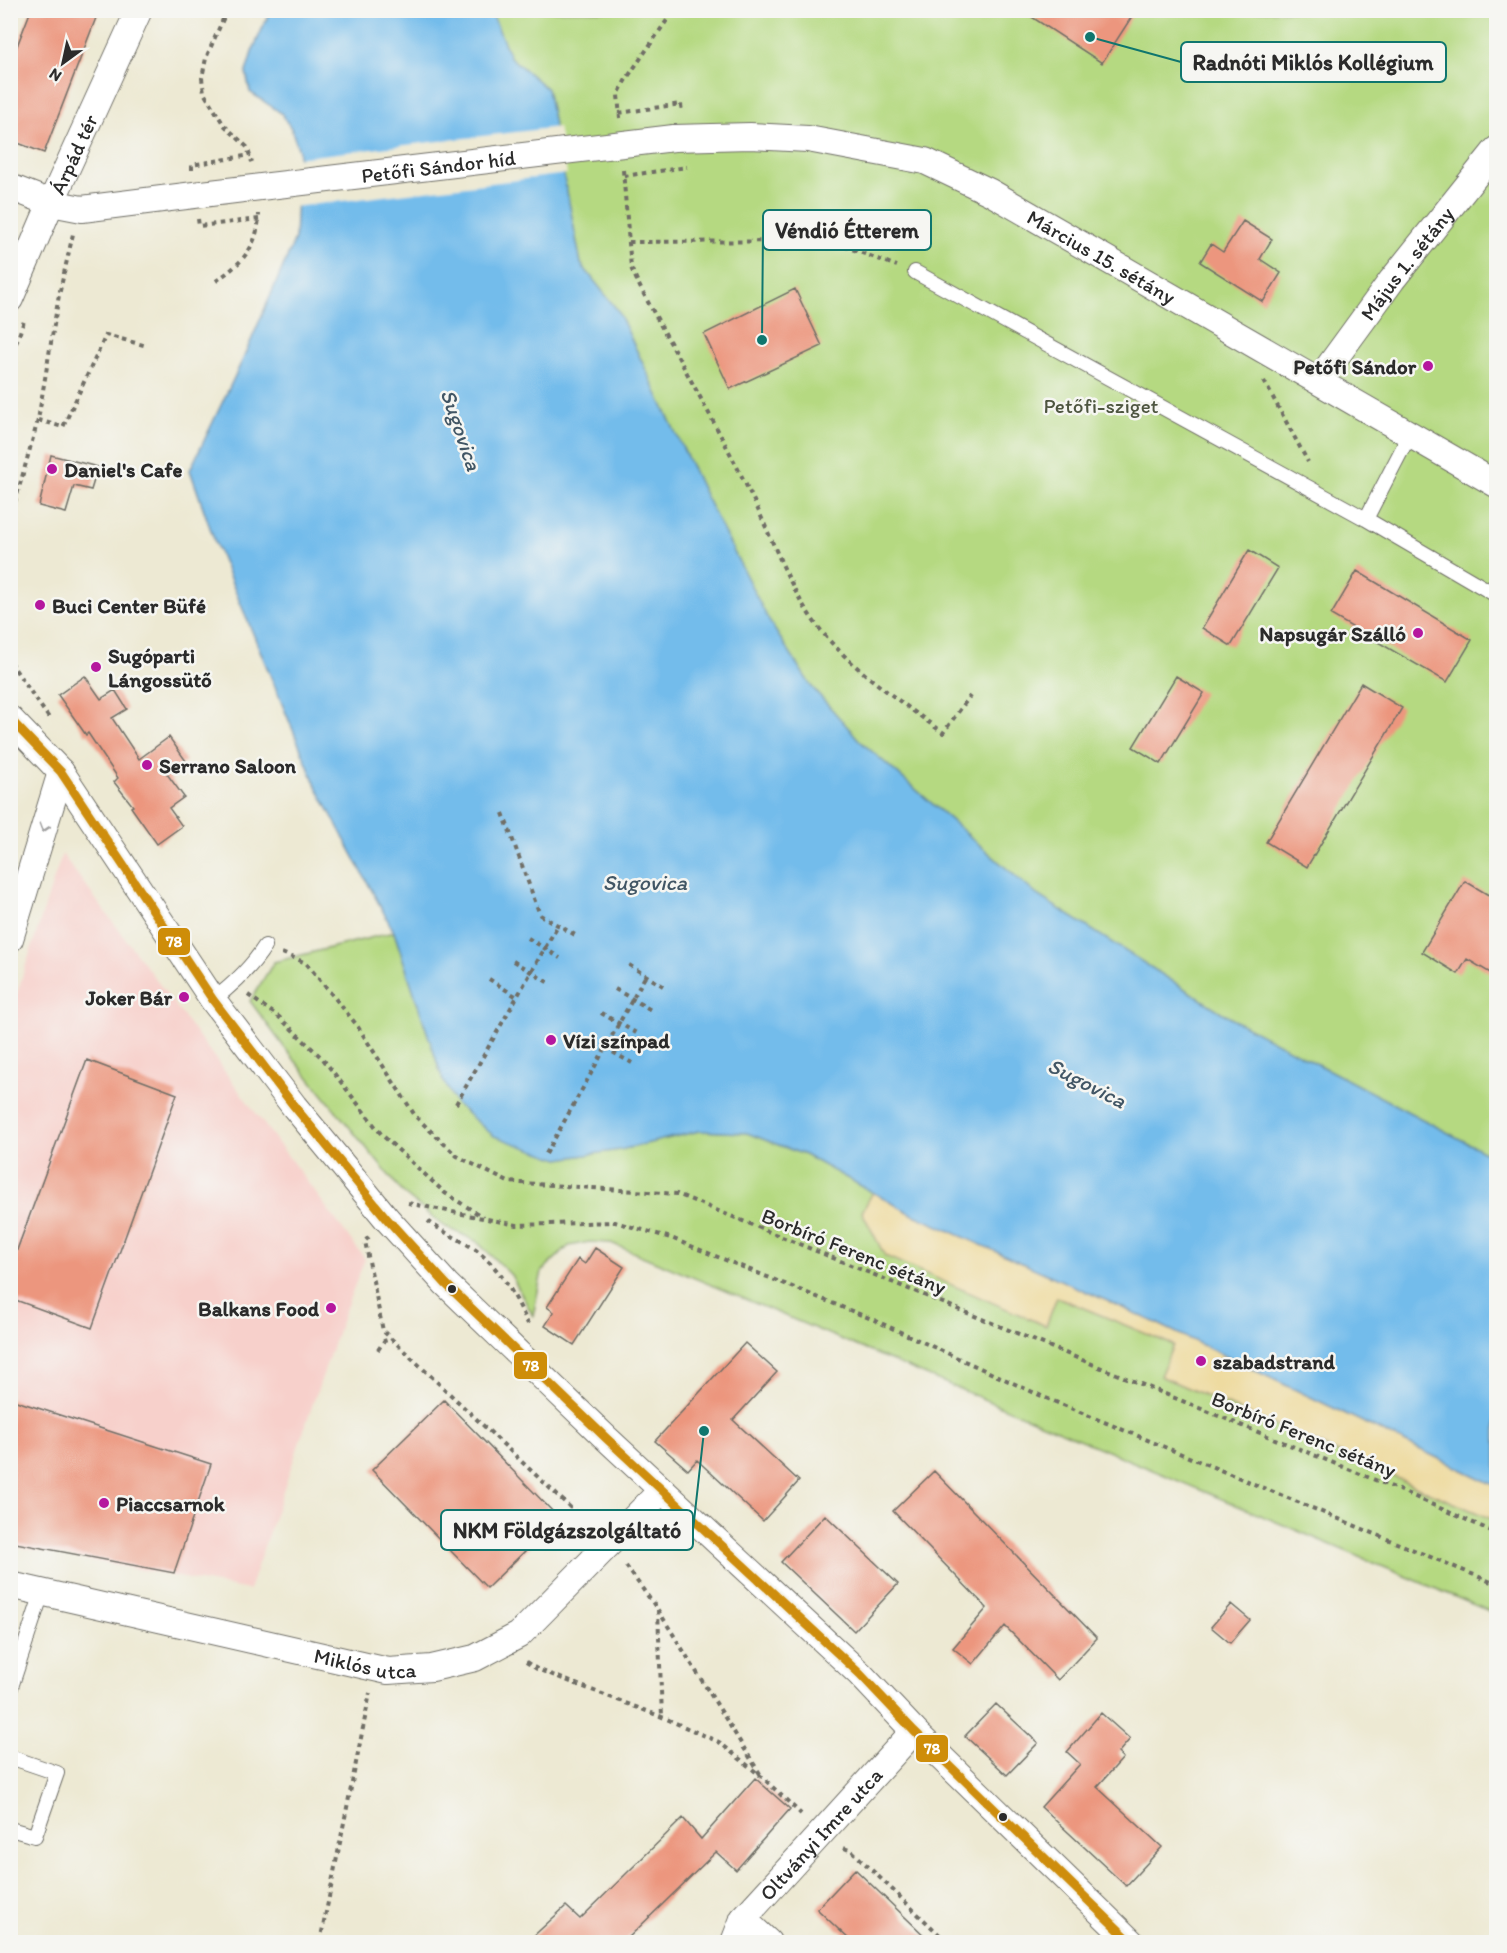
<svg xmlns="http://www.w3.org/2000/svg" width="1507" height="1953" viewBox="0 0 1507 1953" font-family="Itim,sans-serif">
  <style>
    .built { fill: #f7d0cb }
    .green { fill: #b5d981; stroke: #708256; stroke-width: 1.5 }
    .sand { fill: #eeda9e; stroke: #8c8264; stroke-width: 1.5 }
    .water { fill: #73bceb; stroke: #4f748b; stroke-width: 1.5 }
    .pier { fill: #ede9d3 }
    .building { fill: #ec967e }
    .lines { fill: none; stroke-linecap: round; stroke-linejoin: round }
    .service-casing { stroke: #6f6e66; stroke-width: 16 }
    .minor-casing { stroke: #6f6e66; stroke-width: 28 }
    .path { stroke: #6f6e66; stroke-width: 4; stroke-dasharray: 4.5 4.5; stroke-linecap: butt }
    .service { stroke: #fff; stroke-width: 14 }
    .minor { stroke: #fff; stroke-width: 26 }
    .minor-bridge-casing { stroke: #6f6e66; stroke-width: 28; stroke-linecap: butt }
    .minor-bridge { stroke: #fff; stroke-width: 26 }
    .bus-1-casing { stroke: #f6f6f2; stroke-width: 14 }
    .bus-1 { stroke: #ce8d09; stroke-width: 9 }
    .oneway { stroke: #a0a0a0 }
    .poi-dot { fill: #b5179e; stroke: #f6f6f2; stroke-width: 2 }
    .bus-dot { fill: #2b2b2b; stroke: #f6f6f2; stroke-width: 2 }
    .labels { text-anchor: middle; dominant-baseline: central; stroke-width: 5; stroke-linejoin: round; paint-order: stroke }
    .street-label { font-size: 21px; fill: #2b2b2b; stroke: #f6f6f2 }
    .poi-label { font-size: 21px; font-weight: bold; fill: #2b2b2b; stroke: #f6f6f2; text-anchor: start }
    .park-label { font-size: 21px; fill: #4e5640; stroke: #f6f6f2 }
    .water-label { font-size: 22px; font-style: italic; fill: #415665; stroke: #f6f6f2 }
    .leader { fill: none; stroke: #0f766e; stroke-width: 2 }
    .callout-dot { fill: #0f766e; stroke: #f6f6f2; stroke-width: 2 }
    .callout { fill: #f6f6f2; stroke: #0f766e; stroke-width: 2 }
    .callout-label { font-size: 22px; text-anchor: middle; font-weight: bold; fill: #2b2b2b }
    .line-badge { stroke: #f6f6f2; stroke-width: 2 }
    .badge-label { font-size: 16px; text-anchor: middle; font-weight: bold; fill: #fff }
  </style>
  <rect width="100%" height="100%" fill="#f6f6f2"/>
  <filter id="ink" filterUnits="userSpaceOnUse"><feTurbulence type="fractalNoise" baseFrequency=".0167" numOctaves="2"/><feDisplacementMap in="SourceGraphic" scale="12" xChannelSelector="R" yChannelSelector="G"/><feConvolveMatrix kernelMatrix="1 2 1 2 8 2 1 2 1" color-interpolation-filters="sRGB"/></filter>
  <filter id="wash" filterUnits="userSpaceOnUse"><feTurbulence type="fractalNoise" baseFrequency=".008" numOctaves="4" result="noise"/><feDisplacementMap in="SourceGraphic" scale="24" xChannelSelector="R" yChannelSelector="G"/><feGaussianBlur stdDeviation="1.35" result="paint"/><feColorMatrix in="noise" values="0 0 0 0 0 0 0 0 0 0 0 0 0 0 0 0 0 1.4 0 .05"/><feComposite in="paint" operator="in"/></filter>
  <g filter="url(#wash)">
    <rect width="100%" height="100%" fill="#ede9d3"/>
    <path class="built" d="M62,854L365,1259L344,1313L249,1590L11,1546V1011Z"/>
    <path class="green" d="M491,11H1496V1158L1232,1019L1037,895L860,741L811,686L769,621L705,495L618,311L581,264L547,89L510,57Z
      M394,932L443,1080L546,1154L559,1159L620,1150L699,1131L747,1133L805,1155L912,1214L1150,1320L1496,1486V1614L611,1243L589,1242L569,1246L542,1271L533,1316L511,1275L476,1241L444,1226L404,1194L284,1047L250,1001L274,962Z"/>
    <path class="sand" d="M873,1192L912,1214L1150,1320L1496,1486V1521L1160,1376L1173,1345L1057,1297L1046,1326L885,1256L862,1212Z"/>
    <path class="water" d="M270,11H491L510,57L547,89L581,264L618,311L705,495L769,621L811,686L860,741L1037,895L1232,1019L1496,1158V1486L1150,1320L912,1214L805,1155L747,1133L699,1131L620,1150L559,1159L494,1136L456,1104L443,1080L394,932L317,788L215,542L190,470L243,359L295,239L299,151L291,128L281,113L250,92L246,72L252,52Z"/>
    <path class="pier" d="M558,127L567,174L293,207L295,158Z"/>
    <g id="blocks">
      <path class="building" d="M31,10H99L44,153L10,140V64Z
        M1021,10H1136L1102,63Z
        M1243,221L1272,239L1260,259L1281,273L1263,302L1200,262L1211,244L1223,252Z
        M795,289L822,346L730,389L704,334Z
        M51,455L98,467L91,490L74,486L66,513L39,506Z
        M1249,550L1278,568L1231,646L1202,628Z
        M1357,571L1472,640L1447,682L1331,615Z
        M85,676L101,699L115,690L127,709L112,718L139,759L169,737L186,761L167,774L184,797L169,808L182,826L157,844L131,807L133,806L114,782L118,778L88,733L86,735L58,695Z
        M1176,676L1204,693L1161,764L1133,747Z
        M1361,683L1402,708L1307,867L1266,842Z
        M1465,881L1497,900V977L1467,959L1458,974L1422,952Z
        M87,1060L177,1094L92,1328L10,1298V1269Z
        M595,1248L624,1267L574,1345L545,1326L554,1312L547,1307L578,1259L585,1264Z
        M745,1343L777,1372L733,1420L799,1481L763,1521L697,1460L688,1470L655,1441Z
        M10,1399L211,1464L174,1573L10,1542Z
        M444,1400L559,1518L487,1588L372,1470Z
        M934,1471L1097,1638L1058,1680L1005,1626L973,1664L953,1648L987,1608L893,1511Z
        M825,1515L898,1584L854,1631L781,1562Z
        M1231,1604L1250,1620L1230,1643L1211,1627Z
        M996,1704L1038,1743L1007,1775L965,1736Z
        M1101,1713L1130,1739L1118,1753L1123,1758L1097,1787L1162,1847L1126,1886L1041,1807L1080,1764L1067,1752Z
        M755,1778L790,1809L736,1870L716,1852L624,1942H527L566,1906L580,1919L683,1818L701,1839Z
        M855,1869L931,1942H852L817,1909Z"/>
    </g>
  </g>
  <g filter="url(#ink)">
    <use href="#blocks" fill-opacity="0" stroke="#6f6e66" stroke-width="1.5"/>
    <g class="lines">
      <g class="service-casing">
        <path id="service" d="M915,272L1366,519L1496,595
          M1366,519L1410,434
          M213,1000C234,984 251,968 265,946
          M10,1690L42,1593
          M10,1757L57,1773L35,1836L10,1829"/>
      </g>
      <g class="minor-casing">
        <g id="minor">
          <path id="s1" d="M674,138L750,136L808,139L925,161L990,192L1496,484"/>
          <path d="M10,187L51,203L82,209L202,194"/>
          <path id="s2" d="M10,299L51,203L139,10"/>
          <path id="s3" d="M1319,380L1392,280L1496,150"/>
          <path d="M10,719L61,772L213,1000L294,1106L387,1219L446,1284L606,1438L860,1674L914,1731L1131,1942"/>
          <path d="M10,939L61,772"/>
          <path id="s4" d="M10,1585L388,1671L432,1668L475,1658L519,1635L662,1490"/>
          <path d="M743,1919L768,1942"/>
          <path id="s5" d="M734,1942L743,1919L914,1731"/>
        </g>
      </g>
      <path class="path" d="M227,10L206,58L202,78L204,93L224,125L247,147L252,162
        M619,113L681,104L682,113
        M620,118L618,95L625,81L674,10
        M192,170V165L251,155
        M623,170L631,268L641,289C678,358 718,427 752,497C772,538 787,583 813,620C846,666 898,699 943,733L970,696
        M624,176L687,167
        M198,219L199,226L259,219
        M629,242L830,241L897,266
        M216,281C242,263 258,247 259,214
        M10,360L24,321
        M1264,381L1308,462
        M38,420L63,427L106,335L147,346
        M10,520L38,420L59,295L73,234
        M10,662L49,718
        M503,813L540,915L577,936
        M528,938L560,958
        M282,953L306,963L356,1024L416,1117L457,1156L508,1182L677,1194L1397,1489L1496,1533
        M513,961L549,983
        M629,965L663,986
        M489,979L517,997
        M615,989L651,1010
        M248,995L279,1017L323,1059L382,1135L445,1193L483,1217
        M601,1013L638,1034
        M605,1048L632,1063
        M456,1104L558,925
        M546,1154L646,975
        M408,1203L517,1225L615,1222L671,1238L874,1320L1046,1398L1496,1584
        M428,1221C442,1232 458,1238 473,1248C500,1267 515,1295 528,1324
        M369,1237L365,1241L383,1331L591,1527
        M378,1350L384,1341L391,1339
        M626,1566L658,1610L762,1777
        M658,1610L662,1717
        M526,1662L537,1669L662,1717L719,1742L762,1777L801,1814
        M844,1848L852,1851L947,1942
        M320,1942L370,1693"/>
      <use href="#service" class="service"/>
      <use href="#minor" class="minor"/>
      <g class="minor-bridge-casing">
        <g id="minor-bridge">
          <path id="s6" d="M202,194L674,138"/>
        </g>
      </g>
      <use href="#minor-bridge" class="minor-bridge"/>
      <g class="bus-1-casing">
        <path id="bus-1" d="M10,719L61,772L213,1000L294,1106L387,1219L446,1284L606,1438L860,1674L914,1731L1131,1942"/>
      </g>
      <use href="#bus-1" class="bus-1"/>
    </g>
    <defs><path id="oneway-chevron" d="M-2-3.5L2.5 0L-2 3.5" fill="none" stroke-width="1.6" stroke-linecap="round" stroke-linejoin="round" transform="scale(1.5)"/></defs>
    <use class="oneway" href="#oneway-chevron" transform="translate(44 828) rotate(107)"/>
  </g>
  <g class="poi-dot">
    <circle cx="1428" cy="366" r="6"/>
    <circle cx="52" cy="469" r="6"/>
    <circle cx="40" cy="605" r="6"/>
    <circle cx="1418" cy="633" r="6"/>
    <circle cx="96" cy="667" r="6"/>
    <circle cx="147" cy="765" r="6"/>
    <circle cx="184" cy="997" r="6"/>
    <circle cx="551" cy="1040" r="6"/>
    <circle cx="331" cy="1308" r="6"/>
    <circle cx="1201" cy="1361" r="6"/>
    <circle cx="104" cy="1503" r="6"/>
  </g>
  <g class="bus-dot">
    <circle cx="452" cy="1289" r="5"/>
    <circle cx="1003" cy="1817" r="5"/>
  </g>
  <g class="labels">
    <g class="street-label">
      <text stroke="none"><textPath href="#s2" startOffset="158">Árpád tér</textPath></text>
      <text stroke="none"><textPath href="#s6" startOffset="238">Petőfi Sándor híd</textPath></text>
      <text stroke="none"><textPath href="#s1" startOffset="454">Március 15. sétány</textPath></text>
      <text stroke="none"><textPath href="#s3" startOffset="146">Május 1. sétány</textPath></text>
      <text transform="translate(854 1251) rotate(22)">Borbíró Ferenc sétány</text>
      <text transform="translate(1304 1434) rotate(22)">Borbíró Ferenc sétány</text>
      <text stroke="none"><textPath href="#s4" startOffset="364">Miklós utca</textPath></text>
      <text stroke="none"><textPath href="#s5" startOffset="140">Oltványi Imre utca</textPath></text>
    </g>
    <g class="poi-label">
      <text x="1416" y="366" text-anchor="end">Petőfi Sándor</text>
      <text x="64" y="469">Daniel's Cafe</text>
      <text x="52" y="605">Buci Center Büfé</text>
      <text x="1406" y="633" text-anchor="end">Napsugár Szálló</text>
      <text x="108" y="655">Sugóparti<tspan x="108" dy="24">Lángossütő</tspan></text>
      <text x="159" y="765">Serrano Saloon</text>
      <text x="172" y="997" text-anchor="end">Joker Bár</text>
      <text x="563" y="1040">Vízi színpad</text>
      <text x="319" y="1308" text-anchor="end">Balkans Food</text>
      <text x="1213" y="1361">szabadstrand</text>
      <text x="116" y="1503">Piaccsarnok</text>
    </g>
    <g class="park-label">
      <text x="1101" y="405">Petőfi-sziget</text>
    </g>
    <g class="water-label">
      <text transform="translate(461 430) rotate(71)">Sugovica</text>
      <text x="645" y="882">Sugovica</text>
      <text transform="translate(1087 1083) rotate(27)">Sugovica</text>
    </g>
  </g>
  <path class="leader" d="M1090 37L1181 62M762 340L763 230M704 1431L693 1530"/>
  <g class="callout-dot">
    <circle cx="1090" cy="37" r="6"/>
    <circle cx="762" cy="340" r="6"/>
    <circle cx="704" cy="1431" r="6"/>
  </g>
  <g class="callout">
    <rect x="1181" y="42" width="265" height="40" rx="6"/>
    <rect x="763" y="210" width="168" height="40" rx="6"/>
    <rect x="441" y="1510" width="252" height="40" rx="6"/>
  </g>
  <g class="callout-label">
    <text x="1313" y="70">Radnóti Miklós Kollégium</text>
    <text x="847" y="238">Véndió Étterem</text>
    <text x="567" y="1538">NKM Földgázszolgáltató</text>
  </g>
  <g class="line-badge">
    <rect x="157" y="927" width="34" height="29" rx="6" fill="#ce8d09"/>
    <rect x="513" y="1351" width="35" height="29" rx="6" fill="#ce8d09"/>
    <rect x="915" y="1734" width="34" height="29" rx="6" fill="#ce8d09"/>
  </g>
  <g class="badge-label">
    <text x="174" y="947">78</text>
    <text x="531" y="1371">78</text>
    <text x="932" y="1754">78</text>
  </g>
  <rect width="1507" height="1953" fill="none" stroke="#f6f6f2" stroke-width="36"/>
  <g transform="translate(63 63) rotate(213)" stroke="#f6f6f2" stroke-width="4.5" paint-order="stroke">
  <path d="M0-4.5L10 22L0 15L-10 22Z" fill="#2b2b2b"/>
  <text y="-9" font-size="16" font-weight="bold" text-anchor="middle" fill="#2b2b2b">N</text>
  </g>
</svg>
